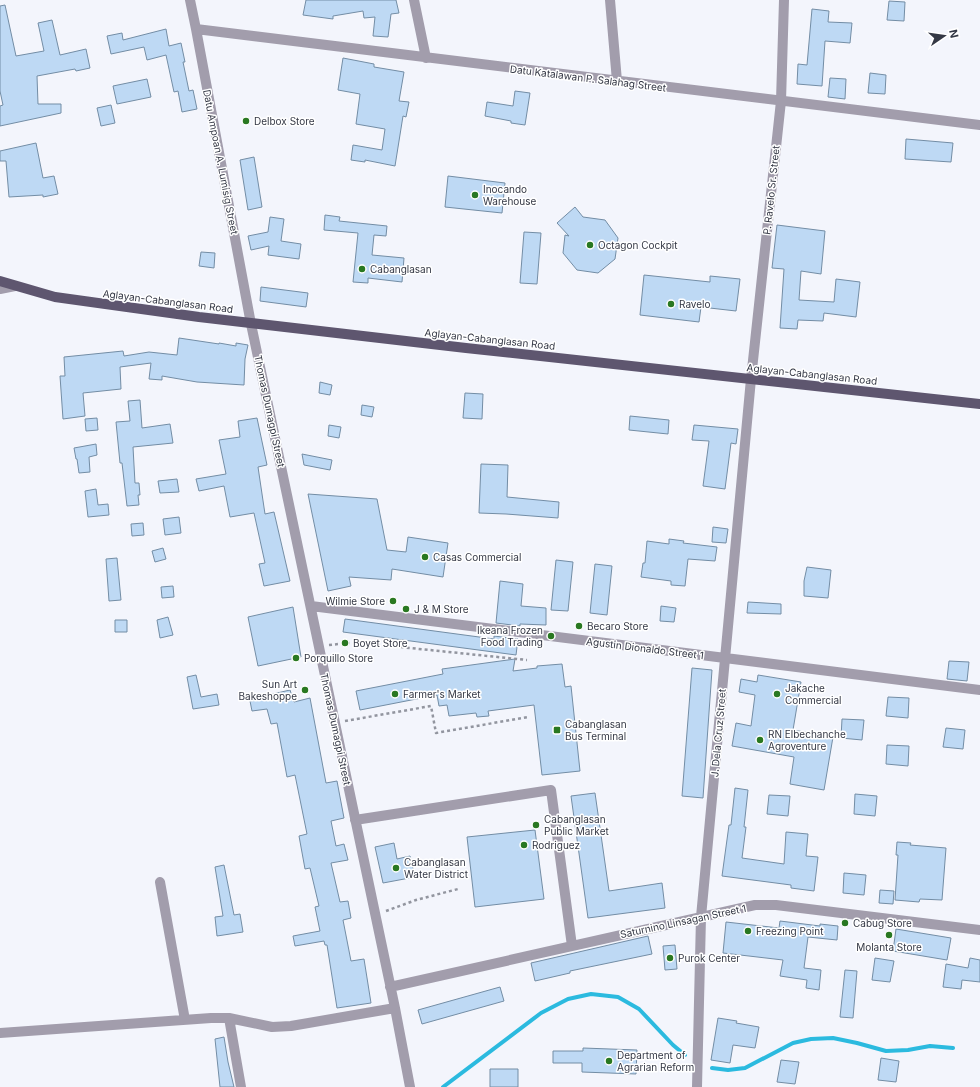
<svg xmlns="http://www.w3.org/2000/svg" width="980" height="1087" viewBox="0 0 980 1087" font-family="Inter,sans-serif">
  <style>
    .lines { fill: none; stroke-linecap: round; stroke-linejoin: round }
    .stream { stroke: #2bbadf; stroke-width: 4 }
    .building { fill: #bed9f4; stroke: #738da5 }
    .path { stroke: #92959f; stroke-width: 2.5; stroke-dasharray: 3 3; stroke-linecap: butt }
    .minor { stroke: #a29dac; stroke-width: 10 }
    .major { stroke: #5e566f; stroke-width: 10 }
    .poi-dot { fill: #297821; stroke: #fff; stroke-width: 1.5 }
    .labels { text-anchor: middle; dominant-baseline: central; stroke-width: 3; stroke-linejoin: round; paint-order: stroke }
    .street-label { font-size: 10px; fill: #343845; stroke: #fff }
    .poi-label { font-size: 10px; fill: #343845; stroke: #fff; text-anchor: start }
  </style>
  <rect width="100%" height="100%" fill="#f3f5fc"/>
  <g class="lines">
    <path class="stream" d="M712,1068L728,1070L745,1068L793,1043L811,1039L833,1038L857,1043L886,1051L908,1050L930,1046L953,1048
      M443,1087L541,1013L568,999L591,994L618,997L639,1009L673,1045L685,1055"/>
  </g>
  <path class="building" d="M306,0H396L399,13L391,14L388,37L373,36L375,17L364,18L363,11L333,16V19L303,15Z
    M889,1L905,2L904,21L887,20Z
    M5,5L16,56L44,51L38,23L52,20L60,55L86,49L90,68L76,71L75,69L37,76L38,104H61V113L0,126V106L3,105L0,91V6Z
    M812,9L829,11L828,22L852,23L850,43L825,41L822,86L797,84L798,64L807,65Z
    M166,29L169,46L181,43L185,62H183L189,91L193,90L197,109L182,112L178,91L174,92L166,55L147,60L144,47L111,54L107,36L122,33L123,40Z
    M343,58L374,64V67L404,72L399,101L409,102L406,117L403,116L395,166L365,160V162L351,160L353,145L382,150L385,129L356,124L360,94L338,90Z
    M870,73L886,75L885,94L868,93Z
    M830,78L846,79L845,99L828,97Z
    M147,79L151,97L117,104L113,86Z
    M515,91L530,93L525,125L511,123V121L485,116L487,102L513,106Z
    M111,105L115,123L101,126L97,108Z
    M906,139L953,143L951,162L905,159Z
    M36,143L43,178L54,176L58,194L43,197V195L9,197L6,161H0V151Z
    M254,157L262,207L248,210L240,160Z
    M448,176L505,183L502,213L445,207Z
    M575,207L583,217L605,220L618,238L615,259L598,273L577,270L563,253L565,235L569,236L557,223Z
    M325,215L340,217L339,221L387,226L386,236L374,235L372,255L404,258L402,282L368,278V283L353,282L358,233L324,230Z
    M270,217L284,219L281,241L301,244L299,259L268,255L269,246L251,250L248,236L268,232Z
    M777,225L825,231L821,274L801,271L799,300L834,302L836,279L860,282L856,317L824,313L823,321L798,320L797,329L780,328L784,269L772,268Z
    M524,232L541,233L537,284L520,283Z
    M201,252L215,253L214,268L199,266Z
    M644,275L710,282V276L740,279L736,311L701,307L699,322L640,315Z
    M261,287L308,293L306,307L260,301Z
    M179,338L219,344V343L236,346V343L248,345L245,359L244,385L197,382L162,376V380L149,379L151,363L120,367L121,389L83,393L85,416L63,419L60,376H65L64,357L123,351L124,356L149,352L177,355Z
    M320,382L332,385L330,395L319,393Z
    M465,393L483,394L482,419L463,418Z
    M140,400L142,428L170,424L173,443L133,447L135,483H139L140,495H138L139,505L127,506L122,463H120L116,422L130,421L128,401Z
    M362,405L374,407L372,417L361,415Z
    M630,416L669,420L668,434L629,430Z
    M97,418L98,430L86,431L85,419Z
    M257,418L267,465L258,467L265,514L274,512L290,581L264,586L259,564L265,563L254,513L230,517L224,486L199,491L196,479L226,474L219,440L240,437L238,421Z
    M329,425L341,427L339,438L328,436Z
    M694,425L738,429L736,444L731,443L725,489L703,486L709,441L692,440Z
    M96,444L97,455L89,457L90,472L79,473L77,459H76L74,448Z
    M302,454L332,460L330,470L304,465Z
    M481,464L508,465L507,497L559,502L558,518L506,514L479,513Z
    M177,479L179,492L160,493L158,481Z
    M96,489L98,505L108,504L109,515L88,517L85,491Z
    M308,494L377,499L387,550L406,552L408,537L448,543L443,577L392,569L391,580L349,577L351,586L328,591Z
    M179,517L181,533L165,535L163,519Z
    M143,523L144,535L132,536L131,524Z
    M713,527L728,529L726,543L712,542Z
    M669,539L684,541L683,543L717,547L715,561L688,559L685,586L671,585V581L641,577L643,563H645L647,541L669,544Z
    M163,548L166,559L155,562L152,551Z
    M117,558L121,600L109,601L106,559Z
    M556,560L573,562L568,611L551,610Z
    M595,564L612,566L607,615L590,613Z
    M807,567L831,570L828,598L804,596V581Z
    M500,581L523,584L521,606L546,608V625L520,624V626L496,623Z
    M173,586L174,597L162,598L161,587Z
    M748,602L781,604V614L747,613Z
    M661,606L676,608L674,622L660,621Z
    M293,607L301,657L258,666L248,617Z
    M168,617L173,635L160,638L157,620Z
    M345,619L494,639V636L518,639L516,655L343,632Z
    M115,620H127V632H115Z
    M515,659L513,671L537,668V666L562,664L565,687L571,686L580,771L542,775L534,705L488,711L489,716L477,717L476,713L449,716L447,705L439,706L437,695L360,710L356,691L443,674L442,669Z
    M949,661L969,662L967,681L947,679Z
    M692,668L712,670L703,798L682,796Z
    M196,675L201,697L217,694L219,705L193,709L187,677Z
    M758,675L801,682L793,730L833,737L824,790L790,784L794,757L732,746L736,723L751,726L755,695L739,692L741,679L757,682Z
    M290,690L294,702L310,698L326,783L337,781L344,818L331,821L336,846L344,844L348,860L331,863L340,902L348,901L351,918L343,920L351,961L364,959L371,1003L337,1008L327,945H325L324,941L295,946L293,936L320,931L315,907L319,906L310,868L305,869L299,836L307,834L295,775L287,777L277,723L271,724L267,709L252,711L250,701L265,699L264,696Z
    M888,697L909,698L908,718L886,716Z
    M842,719L864,720L862,740L841,738Z
    M946,728L965,730L963,749L943,747Z
    M887,745L909,746L908,766L886,764Z
    M735,788L748,790L744,827H746L742,858L784,864L786,832L808,834L806,856L818,857L814,891L791,888V885L722,876L729,825H731Z
    M595,793L609,891L662,883L665,908L588,918L571,796Z
    M855,794L877,796L875,816L854,814Z
    M769,795L790,796L788,816L767,814Z
    M535,830L544,899L475,907L467,837Z
    M897,842L911,843L910,845L946,848L942,900L920,899L919,902L895,900L898,855H896Z
    M394,843L397,859L410,856L415,877L383,883L375,847Z
    M224,865L234,915L240,914L243,932L217,936L215,917L223,916L215,867Z
    M844,873L866,875L864,895L843,893Z
    M880,890L894,891L893,904L879,903Z
    M780,921L820,926V924L838,926L837,940L808,937L804,968L821,970L819,990L806,988L807,980L780,976L783,960L723,953L726,922L779,928Z
    M896,929L951,938L947,960L893,951Z
    M648,936L652,954L570,971V973L535,981L531,963Z
    M675,945L677,969L665,970L663,946Z
    M875,958L894,961L890,982L872,980Z
    M970,958L980,960V982L962,980L961,989L943,987L946,964L968,968Z
    M845,970L857,971L853,1018L840,1017Z
    M500,987L504,1001L422,1024L418,1010Z
    M718,1018L737,1021L736,1023L759,1027L755,1048L733,1045L730,1063L711,1060Z
    M224,1037L228,1062L234,1087H220L215,1039Z
    M583,1048L637,1050L636,1074L582,1072V1063H553V1051H583Z
    M881,1058L899,1061L896,1082L878,1080Z
    M781,1060L799,1062L795,1084L777,1082Z
    M490,1069H518V1087H490Z"/>
  <g class="lines">
    <path class="path" d="M329,645L349,643L371,644L527,660
      M345,721L431,706L436,733L528,717
      M386,911L416,900L458,889"/>
    <path class="minor" d="M190,0L196,29L251,324L395,1008L410,1087
      M414,0L426,58
      M610,0L617,81
      M196,29L980,125
      M0,289L15,286
      M311,606L980,690
      M355,820L551,790L572,946
      M160,882L185,1020
      M390,987L755,905H776L980,930
      M229,1018L241,1087
      M0,1033L211,1018H229L272,1027L291,1026L395,1008
      M697,1087L701,917L751,379L781,101L784,0"/>
    <path class="major" d="M0,281L55,297L199,317L466,348L980,404"/>
  </g>
  <g class="poi-dot">
    <circle cx="246" cy="121" r="4"/>
    <circle cx="475" cy="195" r="4"/>
    <circle cx="590" cy="245" r="4"/>
    <circle cx="362" cy="269" r="4"/>
    <circle cx="671" cy="304" r="4"/>
    <circle cx="425" cy="557" r="4"/>
    <circle cx="393" cy="601" r="4"/>
    <circle cx="406" cy="609" r="4"/>
    <circle cx="579" cy="626" r="4"/>
    <circle cx="551" cy="636" r="4"/>
    <circle cx="345" cy="643" r="4"/>
    <circle cx="296" cy="658" r="4"/>
    <circle cx="305" cy="690" r="4"/>
    <circle cx="395" cy="694" r="4"/>
    <circle cx="777" cy="694" r="4"/>
    <rect x="553" y="726" width="8" height="8" rx="2"/>
    <circle cx="760" cy="740" r="4"/>
    <circle cx="536" cy="825" r="4"/>
    <circle cx="524" cy="845" r="4"/>
    <circle cx="396" cy="868" r="4"/>
    <circle cx="845" cy="923" r="4"/>
    <circle cx="748" cy="931" r="4"/>
    <circle cx="889" cy="935" r="4"/>
    <circle cx="670" cy="958" r="4"/>
    <circle cx="609" cy="1061" r="4"/>
  </g>
  <g class="labels">
    <g class="street-label">
      <text transform="translate(588 78) rotate(7)">Datu Katalawan P. Salahag Street</text>
      <text transform="translate(221 162) rotate(79)">Datu Ampoan A. Lumisig Street</text>
      <text transform="translate(771 190) rotate(-84)">P. Ravelo Sr. Street</text>
      <text transform="translate(168 301) rotate(7)">Aglayan-Cabanglasan Road</text>
      <text transform="translate(490 339) rotate(6)">Aglayan-Cabanglasan Road</text>
      <text transform="translate(812 374) rotate(6)">Aglayan-Cabanglasan Road</text>
      <text transform="translate(270 411) rotate(78)">Thomas Dumagpi Street</text>
      <text transform="translate(645 648) rotate(7)">Agustin Dionaldo Street 1</text>
      <text transform="translate(336 729) rotate(78)">Thomas Dumagpi Street</text>
      <text transform="translate(718 733) rotate(-85)">J. Dela Cruz Street</text>
      <text transform="translate(683 921) rotate(-12)">Saturnino Linsagan Street 1</text>
    </g>
    <g class="poi-label">
      <text x="254" y="121">Delbox Store</text>
      <text x="483" y="189">Inocando<tspan x="483" dy="12">Warehouse</tspan></text>
      <text x="598" y="245">Octagon Cockpit</text>
      <text x="370" y="269">Cabanglasan</text>
      <text x="679" y="304">Ravelo</text>
      <text x="433" y="557">Casas Commercial</text>
      <text x="385" y="601" text-anchor="end">Wilmie Store</text>
      <text x="414" y="609">J &amp; M Store</text>
      <text x="587" y="626">Becaro Store</text>
      <text x="543" y="630" text-anchor="end">Ikeana Frozen<tspan x="543" dy="12">Food Trading</tspan></text>
      <text x="353" y="643">Boyet Store</text>
      <text x="304" y="658">Porquillo Store</text>
      <text x="297" y="684" text-anchor="end">Sun Art<tspan x="297" dy="12">Bakeshoppe</tspan></text>
      <text x="785" y="688">Jakache<tspan x="785" dy="12">Commercial</tspan></text>
      <text x="403" y="694">Farmer's Market</text>
      <text x="565" y="724">Cabanglasan<tspan x="565" dy="12">Bus Terminal</tspan></text>
      <text x="768" y="734">RN Elbechanche<tspan x="768" dy="12">Agroventure</tspan></text>
      <text x="544" y="819">Cabanglasan<tspan x="544" dy="12">Public Market</tspan></text>
      <text x="532" y="845">Rodriguez</text>
      <text x="404" y="862">Cabanglasan<tspan x="404" dy="12">Water District</tspan></text>
      <text x="853" y="923">Cabug Store</text>
      <text x="756" y="931">Freezing Point</text>
      <text x="889" y="947" text-anchor="middle">Molanta Store</text>
      <text x="678" y="958">Purok Center</text>
      <text x="617" y="1055">Department of<tspan x="617" dy="12">Agrarian Reform</tspan></text>
    </g>
  </g>
  <g transform="translate(944 36) rotate(77)" stroke="#ffffff" stroke-width="3" paint-order="stroke">
  <path d="M0-3L7 15L0 10L-7 15Z" fill="#343845"/>
  <text y="-6" font-size="11" font-weight="bold" text-anchor="middle" fill="#343845">N</text>
  </g>
</svg>
